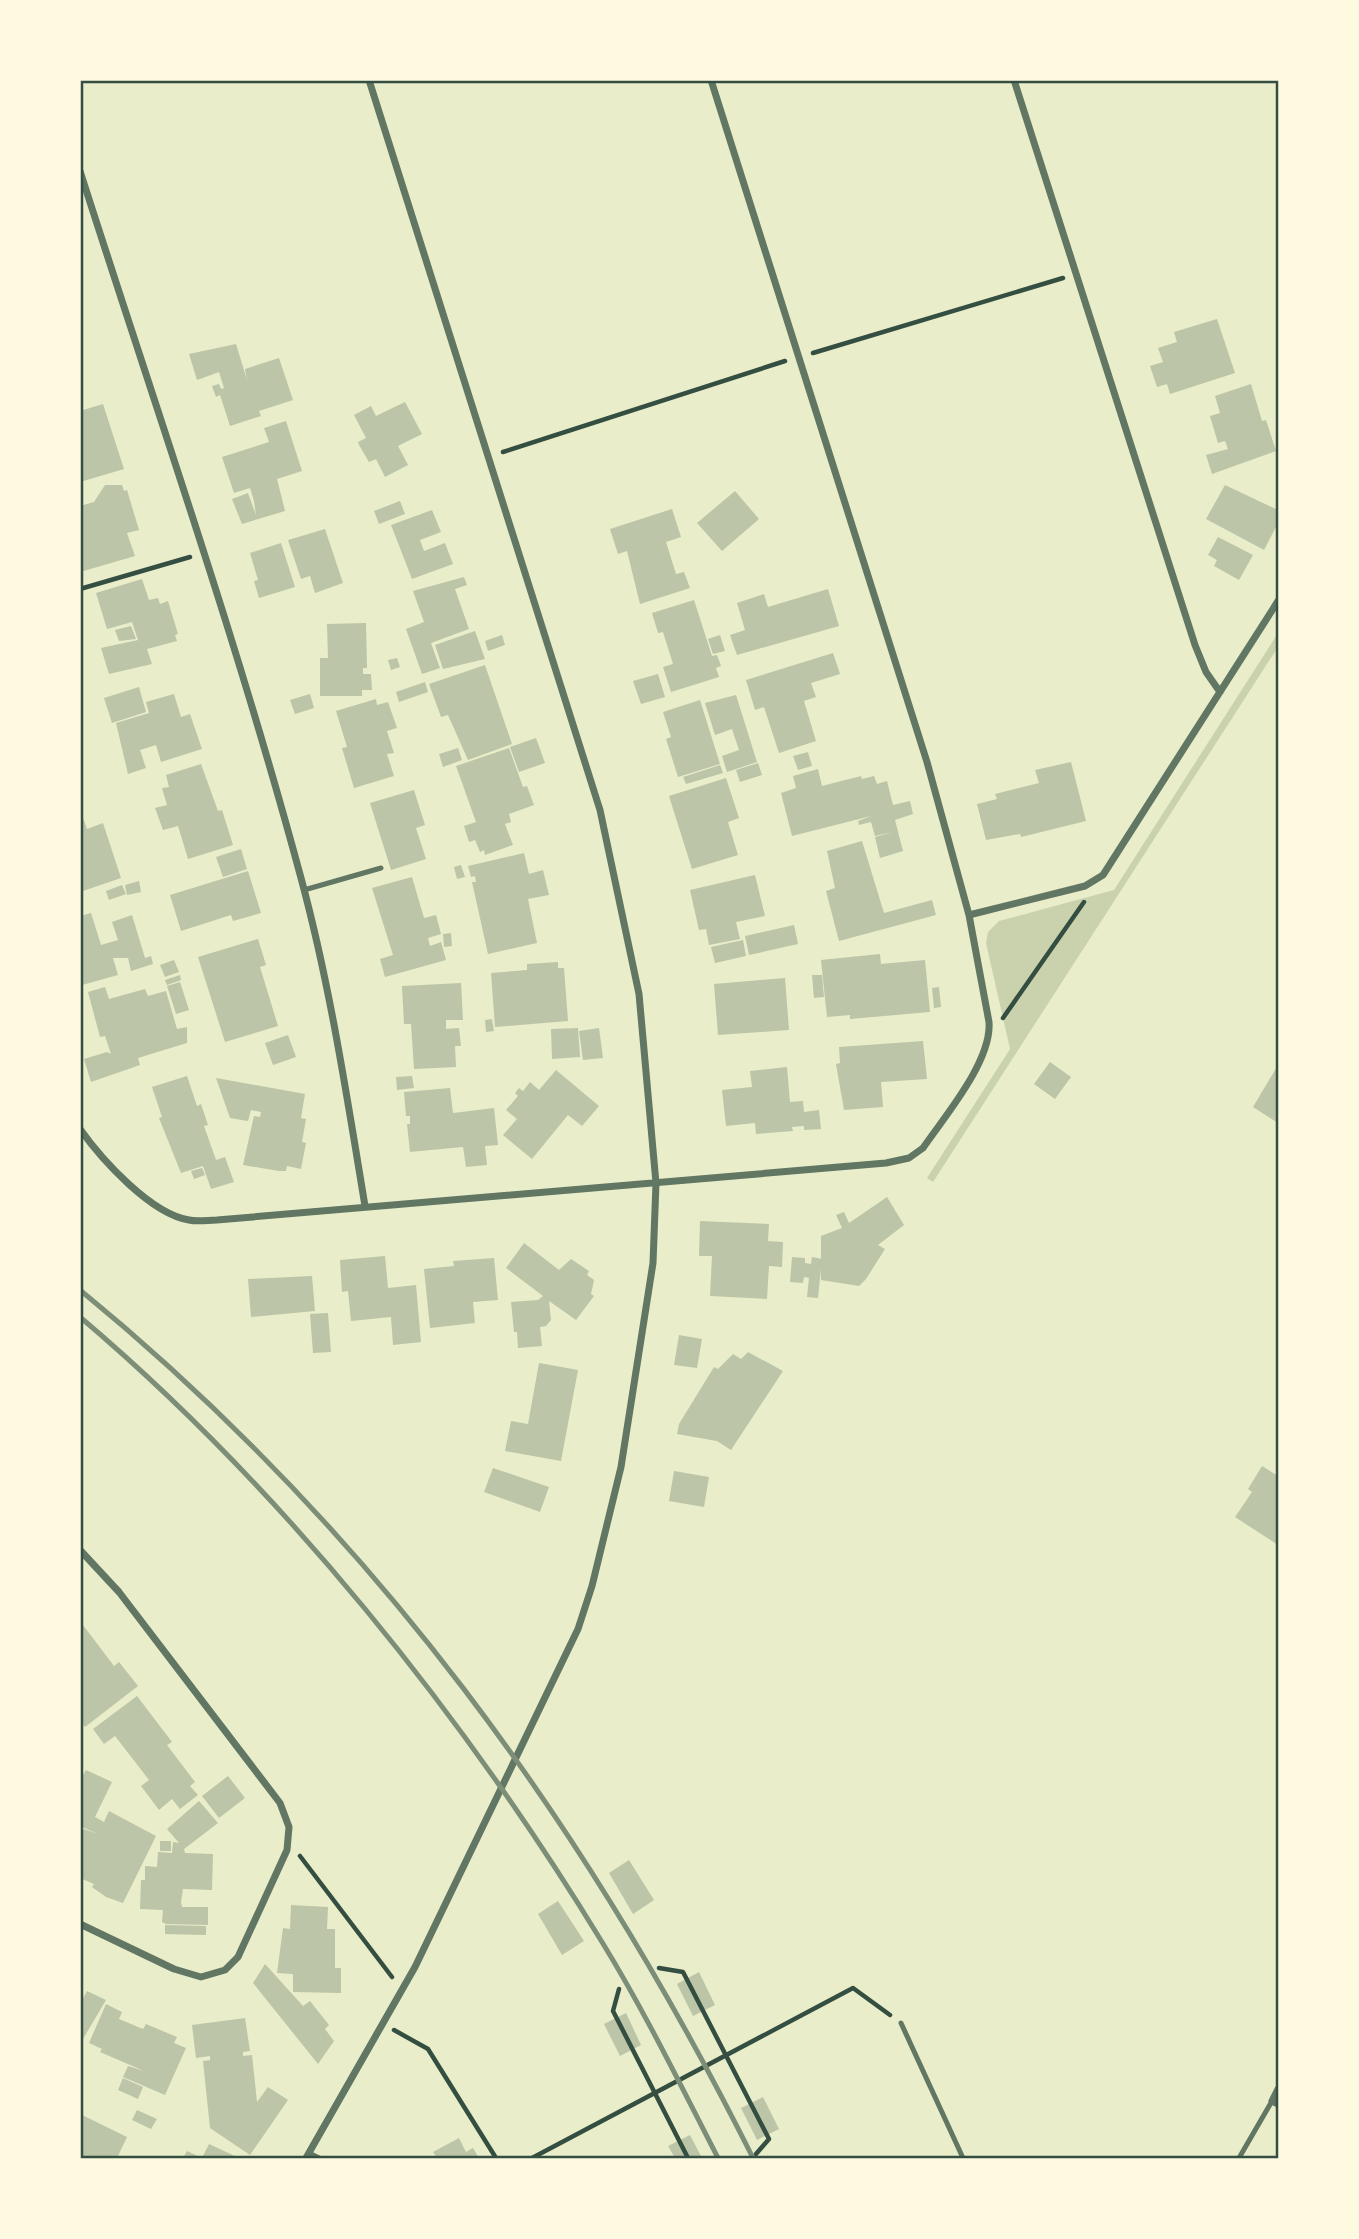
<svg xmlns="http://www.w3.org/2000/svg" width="1359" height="2239" viewBox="0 0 1359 2239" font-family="'Playfair Display',serif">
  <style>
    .green { fill: #cad2ad }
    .building { fill: #bcc5a7 }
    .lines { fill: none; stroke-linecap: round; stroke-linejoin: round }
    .path { stroke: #344e41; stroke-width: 4.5 }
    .service { stroke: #617663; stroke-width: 5 }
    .minor { stroke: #617663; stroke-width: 7 }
    .rail { stroke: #7c8e77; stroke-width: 5 }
    .neatline { fill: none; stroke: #344e41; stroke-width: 2.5 }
  </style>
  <rect width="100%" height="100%" fill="#e9edc9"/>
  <path class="green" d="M1278,633V647L933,1182L927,1178L1010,1049L986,943L988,932L999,921L1114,890Z"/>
  <path class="building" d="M1217,319L1235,373L1170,394L1167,384L1157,387L1150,366L1163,362L1158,348L1177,342L1174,332Z
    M236,344L247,380L245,369L279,358L293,400L259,411L261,416L230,426L220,395L216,397L212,386L219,384L221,389L224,388L219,372L197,380L189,354Z
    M1251,384L1262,421L1266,420L1276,451L1212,474L1206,455L1228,449L1225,441L1218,443L1210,416L1220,413L1215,396Z
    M405,402L422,434L398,446L408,465L385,477L376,459L369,462L359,445L358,442L366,438L354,415L371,406L376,416Z
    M103,404L124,469L80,482V411Z
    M286,421L302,471L277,479L285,511L242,524L232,499L248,493L256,515L254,501L250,488L234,493L222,457L269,442L264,428Z
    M105,485H122L124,491L127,490L139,530L127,533L135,556L80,572V506L94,502Z
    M1225,485L1278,510V523L1264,550L1206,519Z
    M735,491L759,519L722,551L697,523Z
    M400,501L405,514L379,524L374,511Z
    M672,509L681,537L666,542L676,574L684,572L690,588L640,604L627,551L618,554L610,529Z
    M432,510L441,532L420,540L424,551L445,543L453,564L412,579L391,525Z
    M325,529L343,583L315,593L310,576L301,579L288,540Z
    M1218,537L1253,555L1239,580L1214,566L1217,560L1208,555Z
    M281,543L295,587L259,598L254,581L258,580L250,553Z
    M464,577L467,585L455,589L469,629L431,643L440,668L422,674L406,629L424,622L413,591Z
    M142,579L149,600L158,598L160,604L168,601L178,634L175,635L177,641L147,649L152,664L109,674L101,648L138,640L132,622L107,629L96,593Z
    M828,589L839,626L737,655L730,635L745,630L737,603L764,594L768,607Z
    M694,600L712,656L717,655L721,666L716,668L719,677L671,692L663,667L673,664L663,632L658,633L652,613Z
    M366,623L367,668H363V674H371L372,690H362V696H320V658H328L327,624Z
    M131,626L136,639L119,641L115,630Z
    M475,631L485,659L443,669L435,645Z
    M502,635L505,645L488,651L485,641Z
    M720,635L725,651L713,654L708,639Z
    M833,653L840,674L811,683L816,697L804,701L816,741L779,753L764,707L755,710L746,680Z
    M397,658L400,667L391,670L388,660Z
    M485,665L512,744L468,760L448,715L441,717L429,684Z
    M658,674L665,697L641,704L633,681Z
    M425,682L428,692L399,702L396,692Z
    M139,687L146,712L112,723L104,698Z
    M174,694L181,717L190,714L202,749L161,762L156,745L140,750L146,768L128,774L116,723L149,713L146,702Z
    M310,694L314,708L295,714L290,700Z
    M736,695L757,762L727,772L722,756L739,750L732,729L715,735L705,703Z
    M376,699L377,705L388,702L397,728L387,731L394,753L387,754L394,776L354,788L342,748L347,747L336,711Z
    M700,700L720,764L678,777L666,739L671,737L663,712Z
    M536,738L545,763L519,772L510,747Z
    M458,748L462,760L443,767L439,754Z
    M509,748L523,787L527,786L534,805L509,814L511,822L505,824L513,845L485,855L484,850L480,852L475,840L469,842L464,826L476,822L456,766Z
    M808,752L812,766L798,770L793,756Z
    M1071,762L1086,821L1021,837L1020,834L986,840L977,804L997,799L995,794L1039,783L1035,770Z
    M758,763L762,775L740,782L736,770Z
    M201,764L218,811L222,810L233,845L188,859L178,826L163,830L155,808L167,805L162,788L169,787L166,775Z
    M720,765L723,773L686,784L683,777Z
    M818,769L822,786L861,776L862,779L874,776L877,784L887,781L893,805L910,801L913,814L895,820L903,851L880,858L875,837L893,832L875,836L871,822L859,825L858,821L871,816L792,836L781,793L796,788L793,776Z
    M726,778L739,818L728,822L738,855L692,869L669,796Z
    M414,790L425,825L416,828L426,859L391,870L370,803Z
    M81,812L87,829L103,823L121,878L80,892Z
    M862,841L884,913L932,900L936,915L839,941L826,891L835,888L827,851Z
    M241,849L247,869L223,877L216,857Z
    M524,853L529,874L543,870L549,895L528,899L537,943L488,954L472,882H476L475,876L471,877L468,866Z
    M461,865L465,877L457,879L454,867Z
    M248,871L261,913L233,921L231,915L181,931L170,895Z
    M755,875L765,916L736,922L740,939L709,945L706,929L699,930L690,890Z
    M412,877L424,918L436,915L441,934L428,938L430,946L441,942L446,960L385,977L380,959L393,955L372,888Z
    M139,881L141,892L127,895L125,885Z
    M122,885L126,894L109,900L106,891Z
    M91,913L101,945L118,940L112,922L132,915L145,958L151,956L153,964L131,971L128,958H113L118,975L82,985L80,916Z
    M794,925L798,944L749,955L745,936Z
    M451,933L452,946L444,947L443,934Z
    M258,939L266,965L260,967L278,1026L225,1042L198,957Z
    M743,940L746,956L715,963L711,947Z
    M880,954L881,964L925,960L930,1012L850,1019V1015L827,1017L821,960Z
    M174,960L179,972L165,977L160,965Z
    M558,962V968H564L568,1021L495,1027L491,973L527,970V964Z
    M180,975L181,980L167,985L165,980Z
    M812,975H822L824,997L814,998Z
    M785,978L789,1030L718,1035L714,984Z
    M180,982L189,1010L176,1014L167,986Z
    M461,983L463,1020H446V1029L459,1028L461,1046H455L456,1067L414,1069L411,1024H404L402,986Z
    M105,987L109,999L145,989L148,996L166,991L177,1029L187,1027V1043L138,1058L140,1065L91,1082L84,1059L107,1052L111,1054L105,1036L100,1037L88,992Z
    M939,987L941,1007L934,1008L932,988Z
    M492,1019L494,1031L486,1032L485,1020Z
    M578,1028L580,1057L552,1059L551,1029Z
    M599,1028L603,1058L583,1060L579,1031Z
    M288,1035L296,1057L273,1065L265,1043Z
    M923,1041L927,1079L881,1082L883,1107L844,1110L836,1064L840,1063L839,1047Z
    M1050,1062L1071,1077L1055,1099L1034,1084Z
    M1278,1065V1123L1253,1107Z
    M787,1067L790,1102L803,1101L804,1112L819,1110L821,1129L804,1130V1126L792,1127L793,1131L756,1134L755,1123L726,1126L722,1090L752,1087L750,1071Z
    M556,1070L599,1106L582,1126L568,1115L532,1159L503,1135L517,1119L506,1110L518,1096L515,1093L519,1088L523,1091L530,1082L539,1090Z
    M187,1076L197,1106L201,1104L208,1125L204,1126L216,1160L225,1157L234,1182L211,1189L203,1166L181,1173L159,1118L162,1117L152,1087Z
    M412,1076L414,1088L397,1090L396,1077Z
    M216,1078L305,1094L301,1118L306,1119L302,1142L306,1143L301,1169L287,1166L286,1171H279L243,1165L254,1116L260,1117L261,1112L251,1110L248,1121L230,1118Z
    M450,1088L453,1113L494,1108L498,1145L485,1146L487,1165L466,1167L463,1147L410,1152L407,1124H410V1116H406L404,1092Z
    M202,1168L205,1175L194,1179L191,1171Z
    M887,1197L904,1225L878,1245L885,1249L866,1279L859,1286L821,1280V1236L842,1228L836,1215L844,1212L849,1223Z
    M700,1221L769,1224L768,1241L783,1242L782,1267L769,1266L767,1299L710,1296L712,1256H699Z
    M524,1243L559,1270L571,1259L589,1271L587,1275L594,1280L591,1294L594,1296L576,1320L549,1301L551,1320L546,1326L540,1327L542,1346L518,1348L517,1332H514L511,1302L538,1300L543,1296L506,1268Z
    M385,1256L388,1288L416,1285L421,1342L393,1345L391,1317L351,1321L348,1291L342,1292L340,1260Z
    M792,1257L805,1258V1263L811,1264L812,1257L822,1259L818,1298L807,1297L809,1278L804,1277L803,1283L790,1282Z
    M494,1258L498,1300L473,1302L475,1323L430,1328L424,1269L454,1266L453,1261Z
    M312,1276L315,1311L251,1317L248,1279Z
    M328,1313L331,1352L313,1353L310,1314Z
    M679,1335L702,1339L697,1368L674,1365Z
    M748,1352L783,1371L731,1450L717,1441L677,1434L679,1424L714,1367L718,1369L733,1354L741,1359Z
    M539,1363L578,1370L561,1461L505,1451L511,1421L528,1424Z
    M1262,1466L1278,1476V1545L1235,1517L1252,1492L1248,1489Z
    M493,1468L549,1487L540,1512L484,1492Z
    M674,1471L709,1477L704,1507L669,1501Z
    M83,1625L114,1666L119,1662L138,1686L85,1727L80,1721Z
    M137,1696L172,1742L167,1745L195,1782L190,1786L198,1795L180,1809L172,1799L159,1810L141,1786L149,1780L115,1736L104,1744L93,1729Z
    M86,1770L112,1782L95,1817L104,1822L109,1811L156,1836L123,1903L106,1897L92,1887L94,1884L80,1878V1835L84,1829L98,1834L80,1826V1780Z
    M228,1776L245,1798L219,1818L202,1796Z
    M199,1801L218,1823L184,1849L185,1853L213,1854L212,1890L183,1889L181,1902L182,1907H208V1925L166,1924L162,1922L163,1910L140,1909L141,1880H145V1866L157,1867L158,1852L172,1853L173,1842L179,1843L167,1829Z
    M160,1841H171V1851H160Z
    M629,1860L654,1900L633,1914L609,1873Z
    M558,1901L584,1941L562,1955L538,1914Z
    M291,1905L328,1907L327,1929H335V1968H341V1993L293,1992V1974L277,1973L283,1928L290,1929Z
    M165,1925L206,1926V1935L165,1934Z
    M265,1964L303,2006L310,2001L329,2025L325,2029L334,2041L318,2064L253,1983Z
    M699,1972L715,2005L693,2016L677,1984Z
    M87,1991L106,2000L80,2044V2004Z
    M106,2004L122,2012L119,2019L143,2029L146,2024L177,2037L174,2043L186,2048L165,2095L123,2077L128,2066L144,2071L100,2052L102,2049L89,2043Z
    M626,2013L641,2045L620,2056L604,2024Z
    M245,2018L250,2051L243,2052V2056L252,2055L257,2102L268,2087L288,2100L250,2155L210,2128L203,2061L210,2060V2056L196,2058L192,2025Z
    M123,2078L143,2087L138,2099L118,2090Z
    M763,2097L779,2129L757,2140L741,2108Z
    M137,2110L157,2119L151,2129L132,2120Z
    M80,2114L127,2137L117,2158H80Z
    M690,2135L702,2158H675L668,2146Z
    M459,2138L466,2152L473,2148L479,2158H437L433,2152Z
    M209,2144L239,2158H183L187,2151L202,2158Z"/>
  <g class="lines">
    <path class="path" d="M813,353L1063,278
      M503,452L785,361
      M80,589L190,557
      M1003,1018L1084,902
      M300,1856L392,1977
      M659,1968L683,1972L769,2139L756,2154
      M619,1989L613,2011L688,2158
      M394,2030L428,2049L496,2158
      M532,2158L853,1988L890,2015"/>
    <path class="service" d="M304,890L381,868
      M901,2023L963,2158
      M309,2153L319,2158
      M1239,2158L1272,2101"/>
    <path class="minor" d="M1014,80L1195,645L1206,672L1220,692
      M80,171C155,406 237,640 301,878C330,985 347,1097 365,1206
      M969,915L1085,886L1103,875L1278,601
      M80,1129C102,1160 151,1214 189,1220C198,1222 208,1220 217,1220L886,1163L909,1158L923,1148C945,1116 992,1061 989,1022L969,915L927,762L711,80
      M80,1550L119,1592L280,1803L289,1827L287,1850L238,1957L225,1970L201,1977L174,1969L80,1924
      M1278,2089L1272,2101L1278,2104
      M306,2158L415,1967L578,1629L592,1586L621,1467L653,1263L656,1183L639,994L600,810L369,80"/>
    <path class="rail" d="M80,1290C372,1529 586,1824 753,2158
      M80,1317C283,1489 464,1716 602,1942C645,2012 681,2086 718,2158"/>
  </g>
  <rect width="1359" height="2239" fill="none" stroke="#fefae0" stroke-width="164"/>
  <rect x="82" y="82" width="1195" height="2075" class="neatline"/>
</svg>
